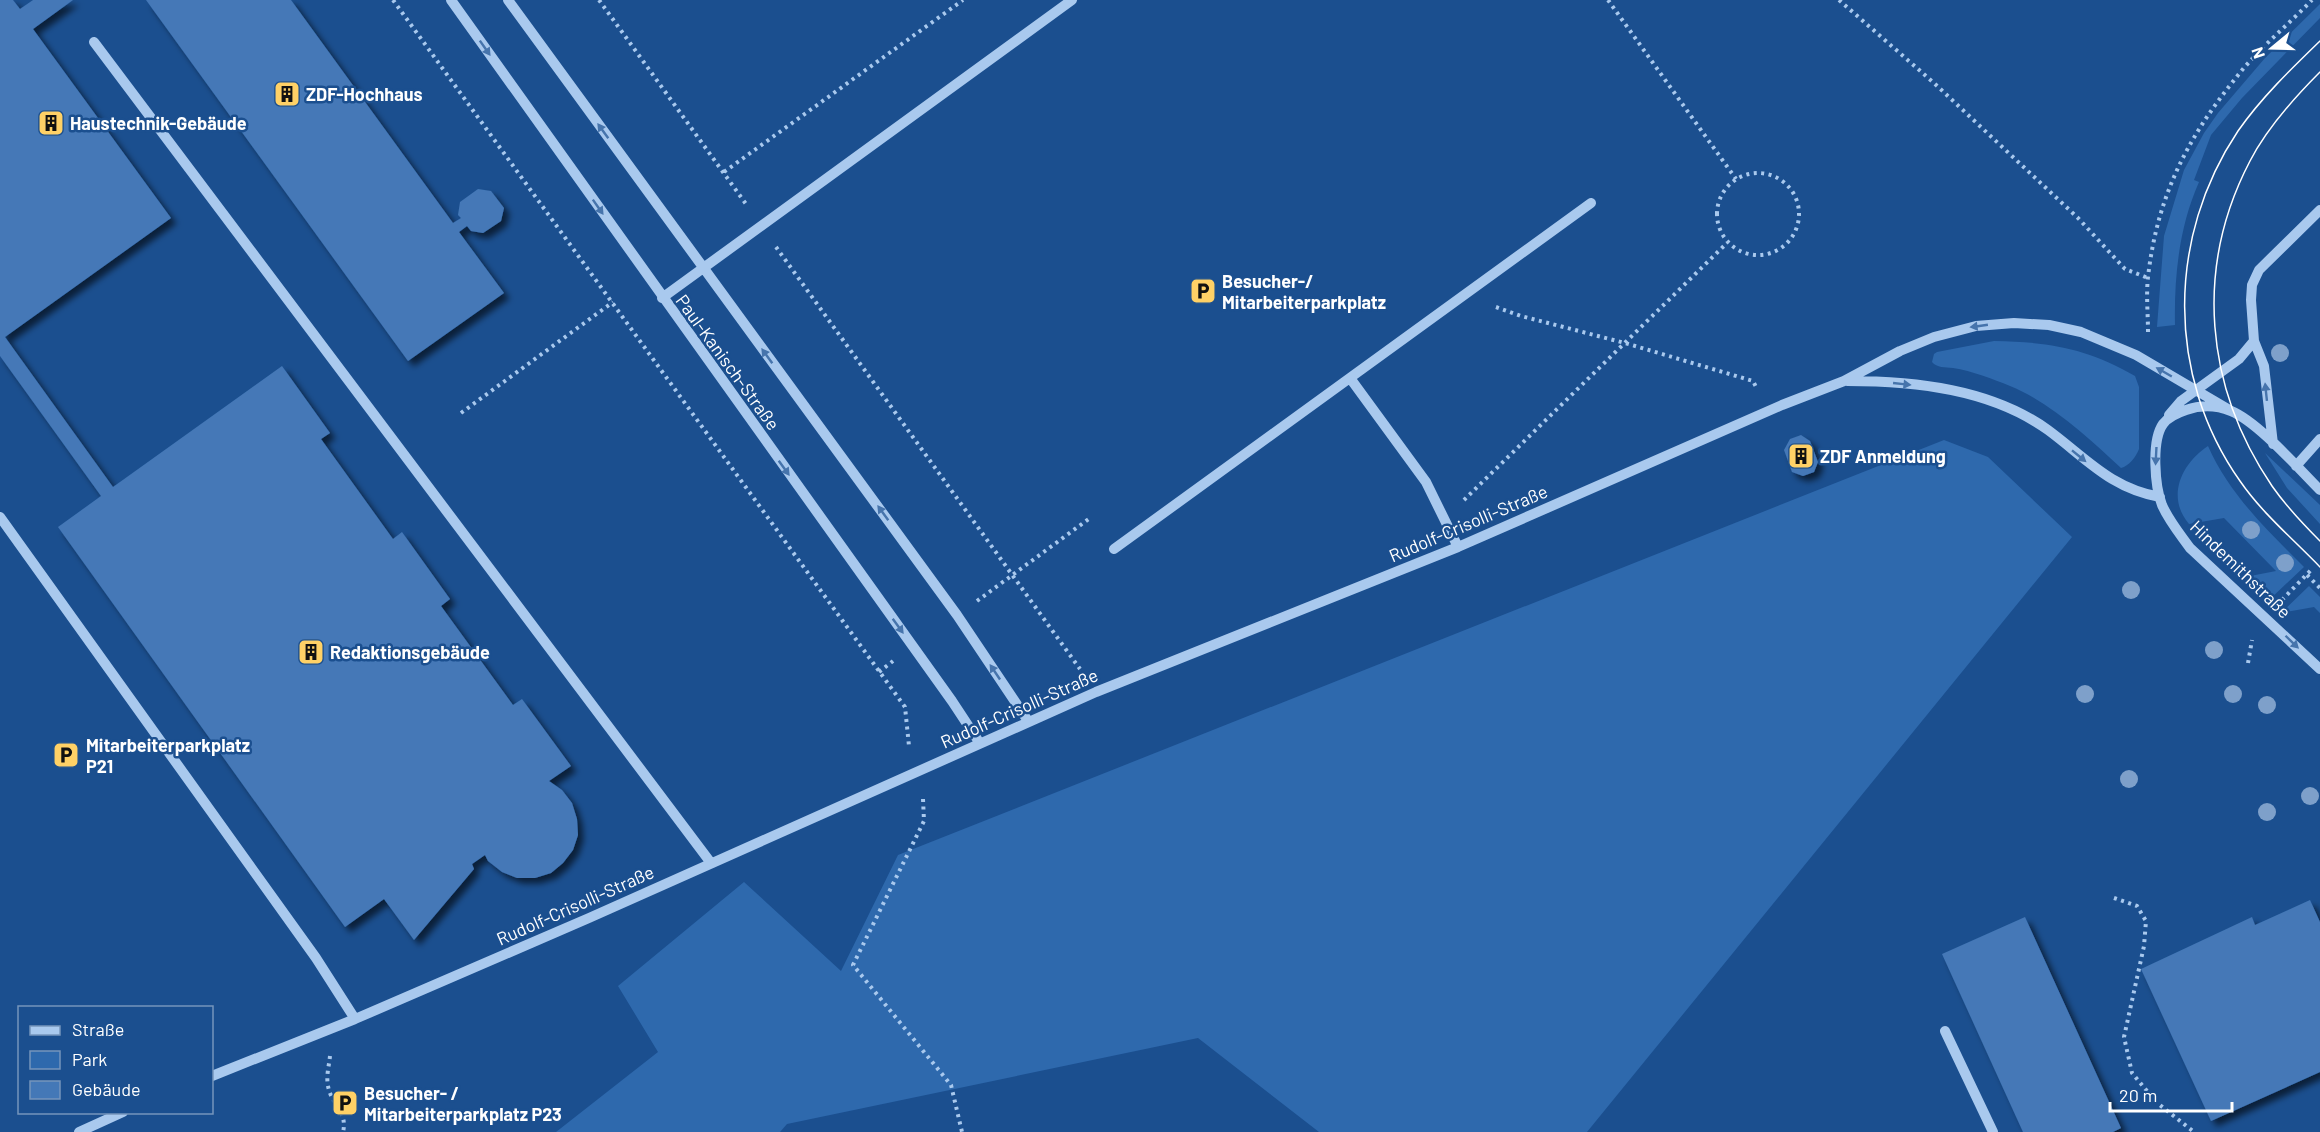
<svg xmlns="http://www.w3.org/2000/svg" width="2320" height="1132" viewBox="0 0 2320 1132" font-family="Barlow,sans-serif">
  <style>
    .green { fill: #2e69ad }
    .building { fill: #4478b7; filter: url(#shadow) }
    .lines { fill: none; stroke-linecap: round; stroke-linejoin: round }
    .path { stroke: #a9c9ee; stroke-width: 4; stroke-dasharray: 3 4.5; stroke-linecap: butt }
    .minor { stroke: #a9c9ee; stroke-width: 10 }
    .tram { stroke: #fff; stroke-width: 1.5 }
    .tree { fill: #7ea0ca }
    .oneway { fill: #4674ac }
    .labels { text-anchor: middle; dominant-baseline: central; stroke-width: 5; stroke-linejoin: round; paint-order: stroke }
    .poi-label { font-size: 18px; font-weight: bold; fill: #fff; stroke: #1b4f8f; text-anchor: start }
    .street-label { font-size: 18px; fill: #fff; stroke: #1b4f8f }
  </style>
  <defs>
    <filter id="shadow"><feDropShadow dx="5.5" dy="5.5" stdDeviation="3" flood-color="#0009"/></filter>
  </defs>
  <rect width="100%" height="100%" fill="#1b4f8f"/>
  <path class="green" d="M2320,4V18L2242,98L2211,135L2194,180L2199,182C2179,227 2174,277 2175,325L2157,327L2164,236L2184,170L2204,133L2218,113L2265,58Z
    M1994,341C2049,342 2087,348 2135,376L2139,387V449C2136,457 2129,466 2121,468C2090,439 2050,402 2010,386C1993,379 1972,371 1953,368C1945,367 1937,368 1932,362L1934,354L1937,352Z
    M1944,440L1988,457L2072,537L1587,1132H1319L1198,1038L787,1124L780,1132H556L658,1052L618,986L744,882L841,971L898,855Z
    M2208,446C2229,494 2268,531 2304,567L2268,601L2245,577L2276,571L2224,518L2189,524C2166,497 2181,464 2208,446Z
    M2265,453L2320,505V524L2287,488Z
    M2309,586L2320,597V613L2314,607L2281,613Z"/>
  <path class="building" d="M0,0H13L20,9L33,0H73L33,29L171,218L5,337L113,487L282,366L330,433L321,439L393,539L402,532L450,599L441,606L513,705L522,699L571,766L549,781L562,790L572,803L577,819L578,835L573,850L563,863L551,873L535,878H517L502,872L488,861L485,855L472,864L474,869L414,940L384,899L345,927L58,527L101,496L0,356Z
    M146,0H291L453,223L461,218L458,215L460,202L478,189L491,191L504,208L501,221L483,233L471,231L467,226L459,232L504,293L408,361Z
    M1801,435L1810,441L1818,462L1814,472L1803,476L1792,472L1784,450L1790,439Z
    M2310,900L2320,922V1072L2211,1121L2141,969L2252,917L2255,925Z
    M2025,917L2121,1128L2113,1132H2023L1942,954Z"/>
  <g class="lines">
    <path class="path" d="M393,0L905,707L909,746
      M599,0L746,204
      M1608,0L1736,179
      M1839,0L1934,83L2078,218L2125,269L2148,278
      M724,172L963,0
      M1717 214a41 41 0 1 1 82 0a41 41 0 1 1-82 0Z
      M776,247L1080,669
      M1496,307L1521,316L1625,343L1753,381L1756,387
      M2148,332C2148,314 2146,295 2148,277C2157,198 2186,140 2235,79C2257,50 2287,26 2312,0
      M461,413L613,302
      M1464,500L1727,243
      M2307,575L2320,588
      M2282,600L2311,570
      M977,601L1090,518
      M2248,663L2252,640
      M879,672L893,661
      M923,799L924,821L853,965L951,1085L962,1132
      M2114,898L2137,906L2146,921L2144,946L2124,1037L2132,1073L2156,1102L2194,1132
      M330,1056C329,1066 326,1076 328,1086C331,1104 348,1112 343,1132"/>
    <path class="minor" d="M451,0L952,701L979,742
      M508,0L957,615L1028,721
      M94,42L711,863
      M662,298L1072,0
      M1350,378L1426,482L1458,547
      M1847,381C1915,381 1991,389 2048,430C2086,458 2110,488 2160,497
      M2169,415L2181,401L2239,359L2254,341
      M2273,444L2264,366L2254,341L2251,300L2252,285L2259,270L2320,210
      M2296,466L2320,439
      M2320,490C2298,468 2258,422 2231,411C2216,405 2200,405 2186,410C2177,413 2168,417 2163,424C2151,441 2155,487 2162,505C2169,521 2180,534 2190,548L2320,669
      M0,517L316,958L355,1019
      M1114,549L1591,203
      M1945,1031L1993,1132
      M212,1076L355,1019L589,918L1096,692L1458,547L1782,405L1844,381L1900,351L1934,337L1976,326L2014,323L2049,325L2081,332L2136,355L2233,412
      M79,1132L123,1112"/>
    <path class="tram" d="M2320,41C2291,69 2261,98 2238,131C2167,237 2166,376 2240,481C2262,513 2293,539 2320,567
      M2320,72C2294,98 2267,128 2250,161C2194,268 2205,387 2272,486C2286,506 2303,524 2320,541"/>
  </g>
  <g class="tree">
    <circle cx="2280" cy="353" r="9"/>
    <circle cx="2251" cy="530" r="9"/>
    <circle cx="2285" cy="563" r="9"/>
    <circle cx="2131" cy="590" r="9"/>
    <circle cx="2214" cy="650" r="9"/>
    <circle cx="2085" cy="694" r="9"/>
    <circle cx="2233" cy="694" r="9"/>
    <circle cx="2267" cy="705" r="9"/>
    <circle cx="2129" cy="779" r="9"/>
    <circle cx="2310" cy="796" r="9"/>
    <circle cx="2267" cy="812" r="9"/>
  </g>
  <defs><path id="oneway-solid" d="M-6-.8H1V-3.2L6.5 0L1 3.2V.8H-6Z" transform="scale(1.5)"/></defs>
  <g class="oneway">
    <use href="#oneway-solid" transform="translate(485 48) rotate(55)"/>
    <use href="#oneway-solid" transform="translate(603 131) rotate(-126)"/>
    <use href="#oneway-solid" transform="translate(598 207) rotate(55)"/>
    <use href="#oneway-solid" transform="translate(1979 326) rotate(172)"/>
    <use href="#oneway-solid" transform="translate(767 356) rotate(-126)"/>
    <use href="#oneway-solid" transform="translate(2164 372) rotate(-150)"/>
    <use href="#oneway-solid" transform="translate(1902 384) rotate(6)"/>
    <use href="#oneway-solid" transform="translate(2266 392) rotate(-96)"/>
    <use href="#oneway-solid" transform="translate(2079 456) rotate(39)"/>
    <use href="#oneway-solid" transform="translate(2156 456) rotate(93)"/>
    <use href="#oneway-solid" transform="translate(784 468) rotate(54)"/>
    <use href="#oneway-solid" transform="translate(883 513) rotate(-126)"/>
    <use href="#oneway-solid" transform="translate(898 626) rotate(54)"/>
    <use href="#oneway-solid" transform="translate(2292 642) rotate(44)"/>
    <use href="#oneway-solid" transform="translate(995 672) rotate(-124)"/>
  </g>
  <defs>
    <g id="building-square" transform="scale(1.35)"><rect x="-9" y="-9" width="18" height="18" rx="4" fill="#ffd166" stroke="#1b4f8f"/><path d="M-4-6H4V6H1V3H-1V6H-4ZM-2.5-4.3h1.7v1.8h-1.7ZM.8-4.3h1.7v1.8H.8ZM-2.5-1h1.7V.8h-1.7ZM.8-1h1.7V.8H.8Z" fill="#111"/></g>
    <g id="parking-square" transform="scale(1.35)"><rect x="-9" y="-9" width="18" height="18" rx="4" fill="#ffd166" stroke="#1b4f8f"/><path d="M-3.5-5.5H1a3.5 3.5 0 0 1 0 7H-1V5.5H-3.5ZM-1-3.4V-.6H.8a1.4 1.4 0 0 0 0-2.8Z" fill="#111"/></g>
  </defs>
  <g fill-rule="evenodd">
    <use href="#building-square" x="287" y="94"/>
    <use href="#building-square" x="51" y="123"/>
    <use href="#parking-square" x="1203" y="291"/>
    <use href="#building-square" x="1801" y="456"/>
    <use href="#building-square" x="311" y="652"/>
    <use href="#parking-square" x="66" y="755"/>
    <use href="#parking-square" x="345" y="1103"/>
  </g>
  <g class="labels">
    <g class="poi-label">
      <text x="306" y="94">ZDF-Hochhaus</text>
      <text x="70" y="123">Haustechnik-Gebäude</text>
      <text x="1222" y="281">Besucher-/<tspan x="1222" dy="21">Mitarbeiterparkplatz</tspan></text>
      <text x="1820" y="456">ZDF Anmeldung</text>
      <text x="330" y="652">Redaktionsgebäude</text>
      <text x="86" y="745">Mitarbeiterparkplatz<tspan x="86" dy="21">P21</tspan></text>
      <text x="364" y="1093">Besucher- /<tspan x="364" dy="21">Mitarbeiterparkplatz P23</tspan></text>
    </g>
    <g class="street-label">
      <text transform="translate(728 362) rotate(54)">Paul-Kanisch-Straße</text>
      <text transform="translate(1468 523) rotate(-23)">Rudolf-Crisolli-Straße</text>
      <text transform="translate(2241 569) rotate(44)">Hindemithstraße</text>
      <text transform="translate(1019 708) rotate(-24)">Rudolf-Crisolli-Straße</text>
      <text transform="translate(575 905) rotate(-24)">Rudolf-Crisolli-Straße</text>
    </g>
  </g>
  <rect x="18" y="1006" width="195" height="108" fill="#1b4f8f" stroke="#7695bc" stroke-width="1.5"/>
  <rect x="30" y="1026" width="30" height="9" fill="#a9c9ee" stroke="#7695bc" stroke-width="1.5"/>
  <text x="72" y="1036" font-size="18" fill="#ffffff">Straße</text>
  <rect x="30" y="1051" width="30" height="18" fill="#2e69ad" stroke="#7695bc" stroke-width="1.5"/>
  <text x="72" y="1066" font-size="18" fill="#ffffff">Park</text>
  <rect x="30" y="1081" width="30" height="18" fill="#4478b7" stroke="#7695bc" stroke-width="1.5"/>
  <text x="72" y="1096" font-size="18" fill="#ffffff">Gebäude</text>
  <g transform="translate(2272 48) rotate(251)" stroke="#1b4f8f" stroke-width="4.5" paint-order="stroke">
  <path d="M0-4.5L10 22L0 15L-10 22Z" fill="#ffffff"/>
  <text y="-9" font-size="16" font-weight="bold" text-anchor="middle" fill="#ffffff">N</text>
  </g>
  <path d="M2110 1102v9h122v-9" fill="none" stroke="#ffffff" stroke-width="3"/>
  <text x="2119" y="1102" font-size="18" fill="#ffffff" stroke="#1b4f8f" stroke-width="4.5" paint-order="stroke">20 m</text>
</svg>
